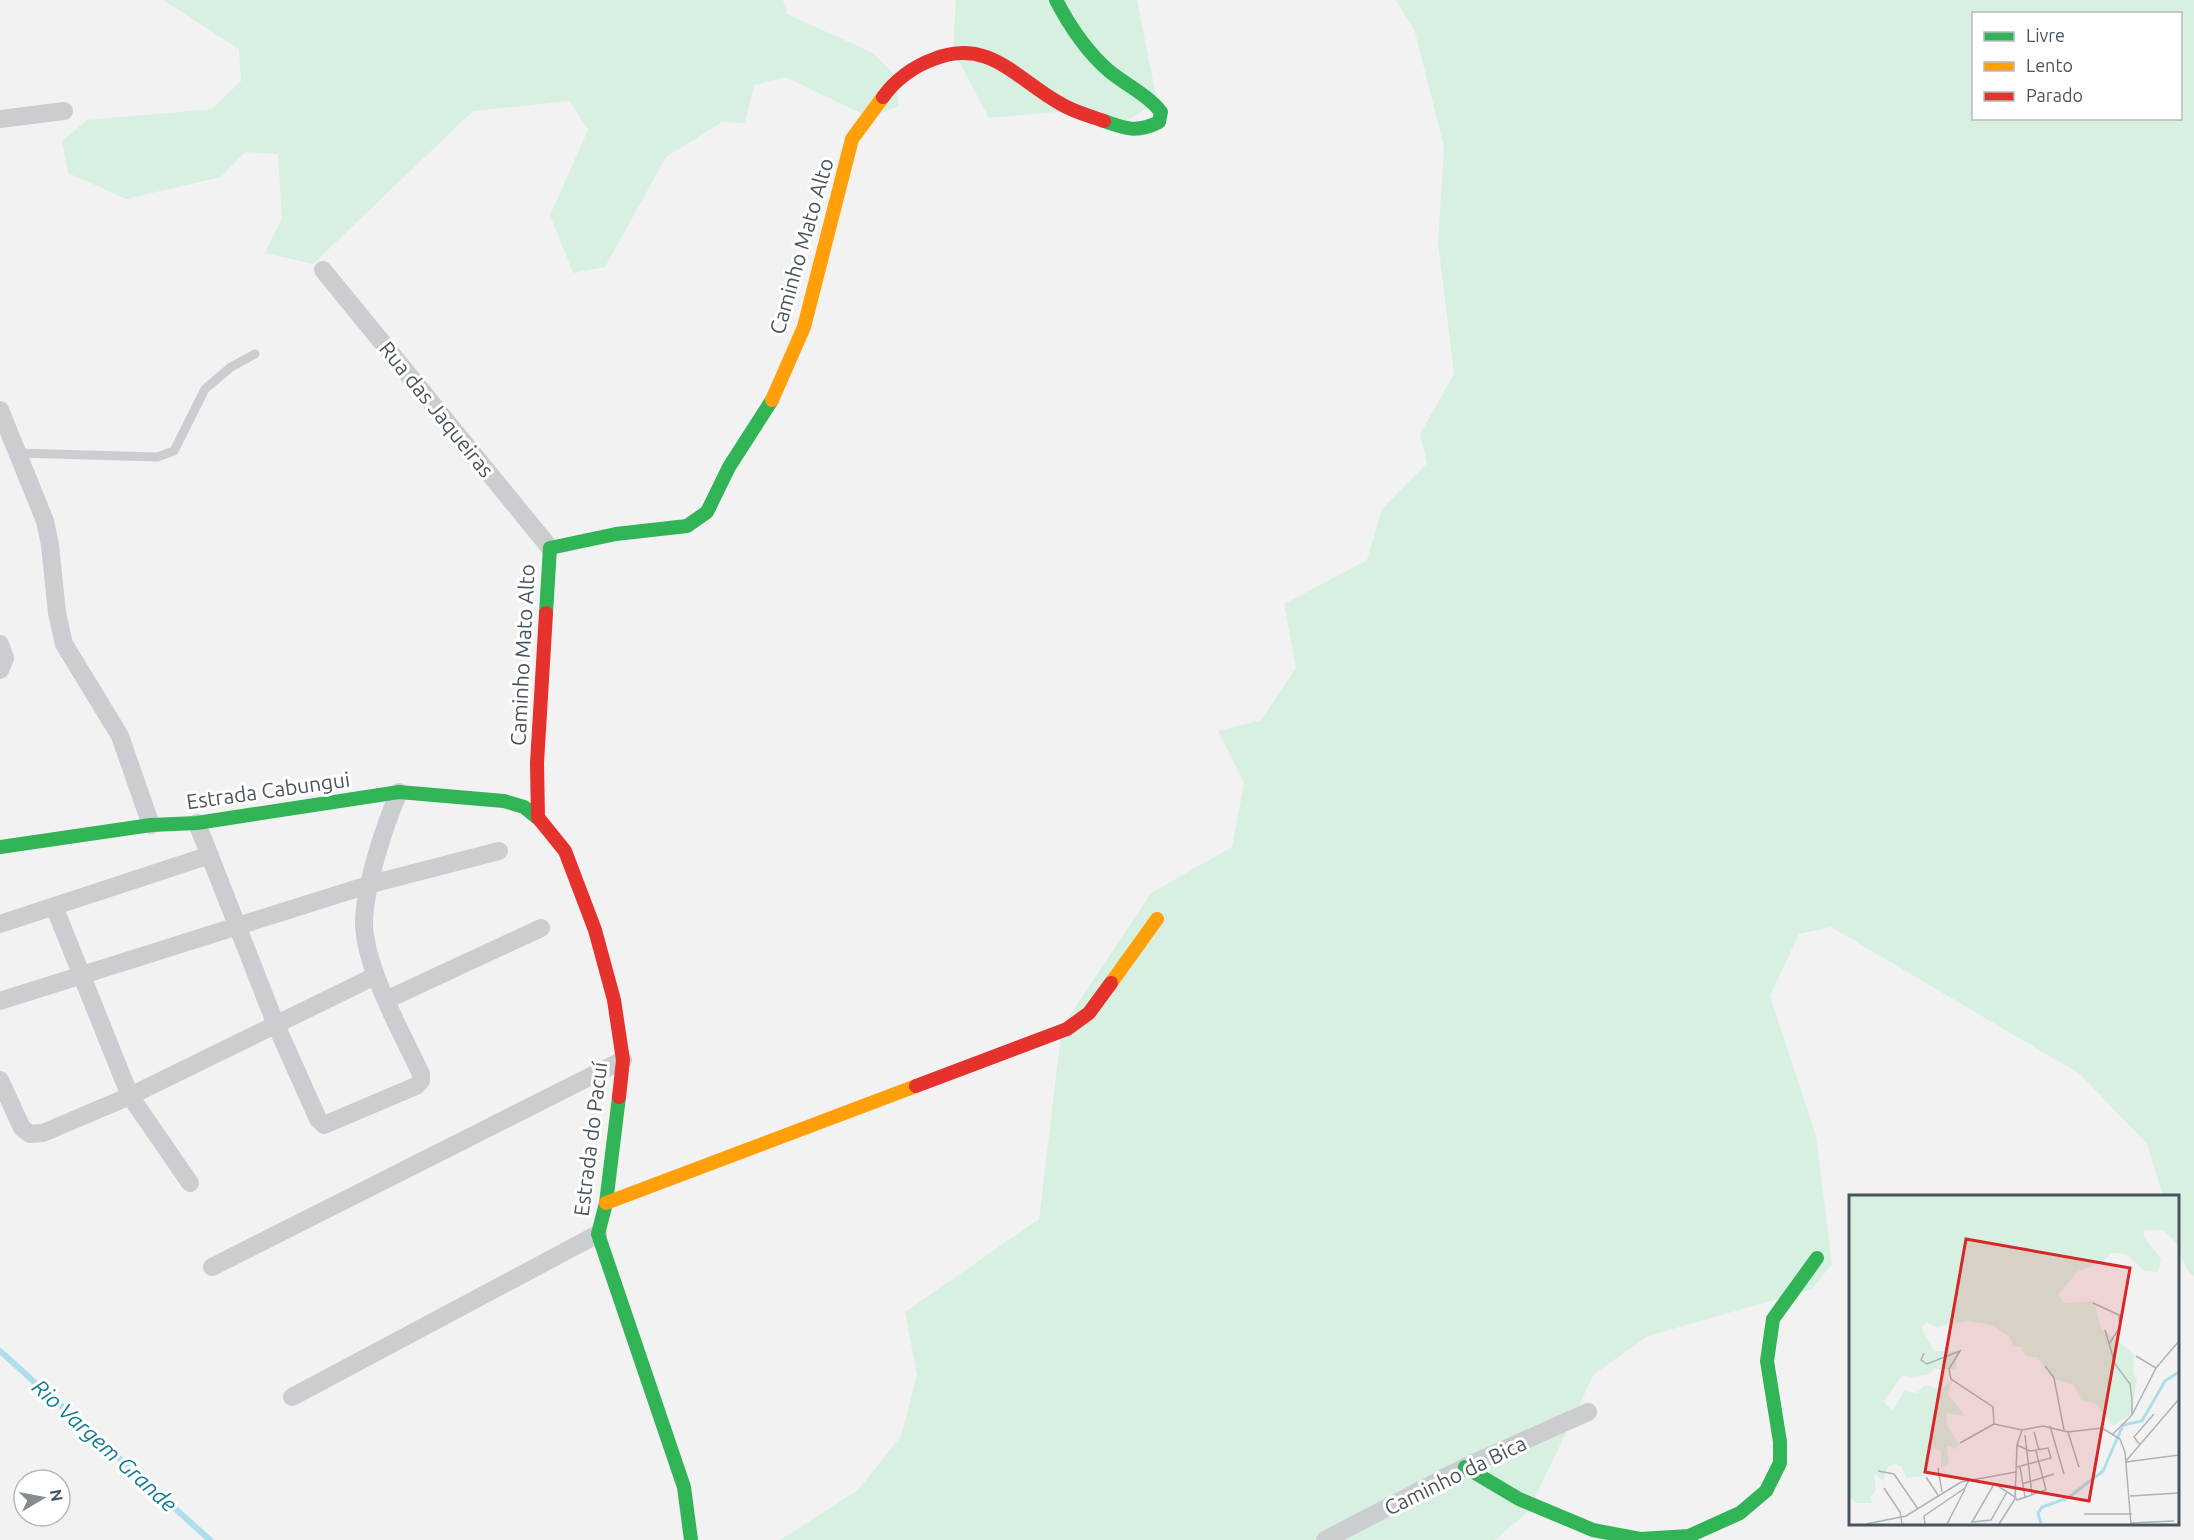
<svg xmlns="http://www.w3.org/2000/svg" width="2194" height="1540" viewBox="0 0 2194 1540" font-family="Ubuntu,sans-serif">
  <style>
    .green { fill: #d8f0e1; fill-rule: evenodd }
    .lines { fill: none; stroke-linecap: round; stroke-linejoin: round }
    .stream { stroke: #aedeec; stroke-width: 6 }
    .lane { stroke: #cbcdd0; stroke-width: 9 }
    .street { stroke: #cbcdd0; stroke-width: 18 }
    .fast { stroke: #30b455; stroke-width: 14 }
    .slow { stroke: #ff9f0a; stroke-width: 14 }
    .jam { stroke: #e5322d; stroke-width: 14 }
    .labels { text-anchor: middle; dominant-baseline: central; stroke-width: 6; stroke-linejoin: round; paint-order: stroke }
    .street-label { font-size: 21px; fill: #49545e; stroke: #fff }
    .water-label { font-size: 22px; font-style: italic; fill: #137b98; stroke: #fff }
    .inset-river { fill: none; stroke: #aedeec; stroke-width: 3 }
    .inset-road { fill: none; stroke: #aeb3b7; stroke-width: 1.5 }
    .view { fill: #d62828; fill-opacity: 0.15; stroke: #d62828; stroke-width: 3 }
    .inset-edge { fill: none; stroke: #49545e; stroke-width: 3 }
  </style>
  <rect width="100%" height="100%" fill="#f2f2f2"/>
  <path class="green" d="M163,0H783L787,14L873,53L895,75L899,106L869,117L785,77L754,85L745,123L722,122L666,157L605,267L573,273L550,215L588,130L570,101L473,111L313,264L265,253L282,219L278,154L245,152L221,177L126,199L68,173L62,141L87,120L212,109L241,81L239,49Z
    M956,0H1137L1157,101L1121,125L1057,112L989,118L953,50Z
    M1396,0H2194V1276C2174,1263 2178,1218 2178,1196H2163L2147,1144L2080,1074L1831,927L1799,934L1770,996L1816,1136L1832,1264L1812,1289L1648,1336L1594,1374L1528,1512L1495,1540H780L858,1490L901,1436L917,1375L905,1312L1039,1219L1062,1027L1151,893L1232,847L1244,783L1218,731L1261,720L1296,668L1284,604L1367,560L1382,509L1427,463L1420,434L1454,374L1438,242L1444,147L1415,32ZM1974,14H2180V118H1974Z"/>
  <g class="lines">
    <path class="stream" d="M0,1351L210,1540"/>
    <path class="lane" d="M18,453L157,457L174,451L205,389L231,367L255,354"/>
    <path class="street" d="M0,119L64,111
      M323,270L550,548
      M0,410L45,521L50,545L57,613L64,644L120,736L151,825
      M0,644L5,658L0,670
      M197,823L276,1025L318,1119L324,1125L416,1086L421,1081V1074C402,1033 363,965 364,920C366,882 384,827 399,792
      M54,906L130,1096L190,1183
      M0,924L210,855
      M386,1000L541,928
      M0,1001L371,884L499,851
      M0,1080L22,1128L30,1134L43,1133L130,1096L375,976
      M212,1267L623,1060
      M292,1397L598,1234
      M1325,1540L1465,1467L1588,1412"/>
    <path class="fast" d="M1056,0C1070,27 1086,51 1109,71C1126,85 1148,95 1161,112L1159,122C1137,133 1126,129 1104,121
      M546,613L550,548L616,534L687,526L707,512L729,467L772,400
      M0,847L151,825L197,823L399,792L504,801L524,807L540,820
      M619,1097L606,1203L598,1234L684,1487L691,1540
      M1465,1467L1519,1499L1593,1530L1640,1539L1689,1536L1740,1513L1766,1491L1780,1463V1442L1767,1361L1773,1319L1817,1258"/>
    <path class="slow" d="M772,400L804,327L852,139L883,97
      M1111,983L1157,919
      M606,1203L916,1086"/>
    <path class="jam" d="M883,97C895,80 914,66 934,59C989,37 1017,80 1061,104C1074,112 1090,116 1104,121
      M538,818L537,763L546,613
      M540,820L565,851L595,930L614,1000L623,1060L619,1097
      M916,1086L1067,1029L1089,1013L1111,983"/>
  </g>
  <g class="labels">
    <g class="street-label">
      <text transform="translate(801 246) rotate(-74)">Caminho Mato Alto</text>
      <text transform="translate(437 409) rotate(51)">Rua das Jaqueiras</text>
      <text transform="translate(522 655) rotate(-87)">Caminho Mato Alto</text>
      <text transform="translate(268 790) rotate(-8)">Estrada Cabungui</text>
      <text transform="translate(590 1139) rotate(-83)">Estrada do Pacuí</text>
      <text transform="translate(1455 1475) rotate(-26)">Caminho da Bica</text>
    </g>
    <g class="water-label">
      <text transform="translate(105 1445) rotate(42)">Rio Vargem Grande</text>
    </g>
  </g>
  <g transform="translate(1849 1195)">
    <rect width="330" height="330" fill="#f2f2f2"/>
    <path d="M0,1H330V51L314,35H295V42L312,64L309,77L295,76L277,59L262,58L252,68L229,76L209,100L215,108L245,106L252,133L285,159L284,178L288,185L281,220L264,231L246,208L233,206L225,190L205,184L189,162L177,161L172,152H164L161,142L143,130L119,126L88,132L78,127L72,132L85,156H108L107,174H86L78,180L62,182L54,180L34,207L44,215L55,196L68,198L76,190L92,194L104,184L99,199L116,221L98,218L97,229L110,249L108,254L98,251L100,268L92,273V257L86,253L79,260L76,281L58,283L52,271L45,269L39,272L34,286L25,278L27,295L21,303L24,308H8L0,302Z" fill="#d8f0e1"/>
    <path class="inset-river" d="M192,329L189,318L193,312L219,303L254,276L274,230L293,226L316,186L330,177"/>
    <path class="inset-road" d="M244,108L270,120L271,132L260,149M256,135L266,169L281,189L283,205V220L264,239M75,158L72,165L78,169L111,156L100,174L102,184L144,212L145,229L173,235M196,171L205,183L215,235M307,173L330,146M283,220L307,173L287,161M201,231L215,279M173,235L194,231L219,237L253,233L271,244L276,257L282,329M185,237L190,255M219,237L230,272M176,240L183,300M111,248L145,229M168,250L181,256L199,253L202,263L168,272M291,250L285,242L305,219M277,266L330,204M277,267L330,260M171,272L176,302M89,273L93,297M29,276L45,279L69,314M77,282L89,300M173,289L205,279M35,293L51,317L53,329M158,297L142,325L123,327L145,289H146L166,302L168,305L197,295L187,256M281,301L330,298M235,319H283M282,328L325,326M17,329L57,321L112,287L167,277M76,329L75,321L116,293L120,285M98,329L116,294M150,329L166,304L168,250L173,235"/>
    <path class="view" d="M117,44L281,73L240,306L76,277Z"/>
    <rect width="330" height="330" class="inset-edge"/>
  </g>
  <rect x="1972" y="12" width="210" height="108" fill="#ffffff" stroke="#b6bbbf" stroke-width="1.5"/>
  <rect x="1984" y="32" width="30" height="9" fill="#30b455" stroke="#b6bbbf" stroke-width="1.5"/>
  <text x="2026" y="42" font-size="18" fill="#49545e">Livre</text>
  <rect x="1984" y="62" width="30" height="9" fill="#ff9f0a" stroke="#b6bbbf" stroke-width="1.5"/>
  <text x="2026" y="72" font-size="18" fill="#49545e">Lento</text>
  <rect x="1984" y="92" width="30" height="9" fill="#e5322d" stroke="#b6bbbf" stroke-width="1.5"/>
  <text x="2026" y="102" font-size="18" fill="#49545e">Parado</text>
  <g transform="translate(42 1498) rotate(80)"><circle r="28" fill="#ffffff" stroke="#b6bbbf" stroke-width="1.5"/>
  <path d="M0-4.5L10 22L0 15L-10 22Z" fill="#848b92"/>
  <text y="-9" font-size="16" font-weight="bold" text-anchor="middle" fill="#49545e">N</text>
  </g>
</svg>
